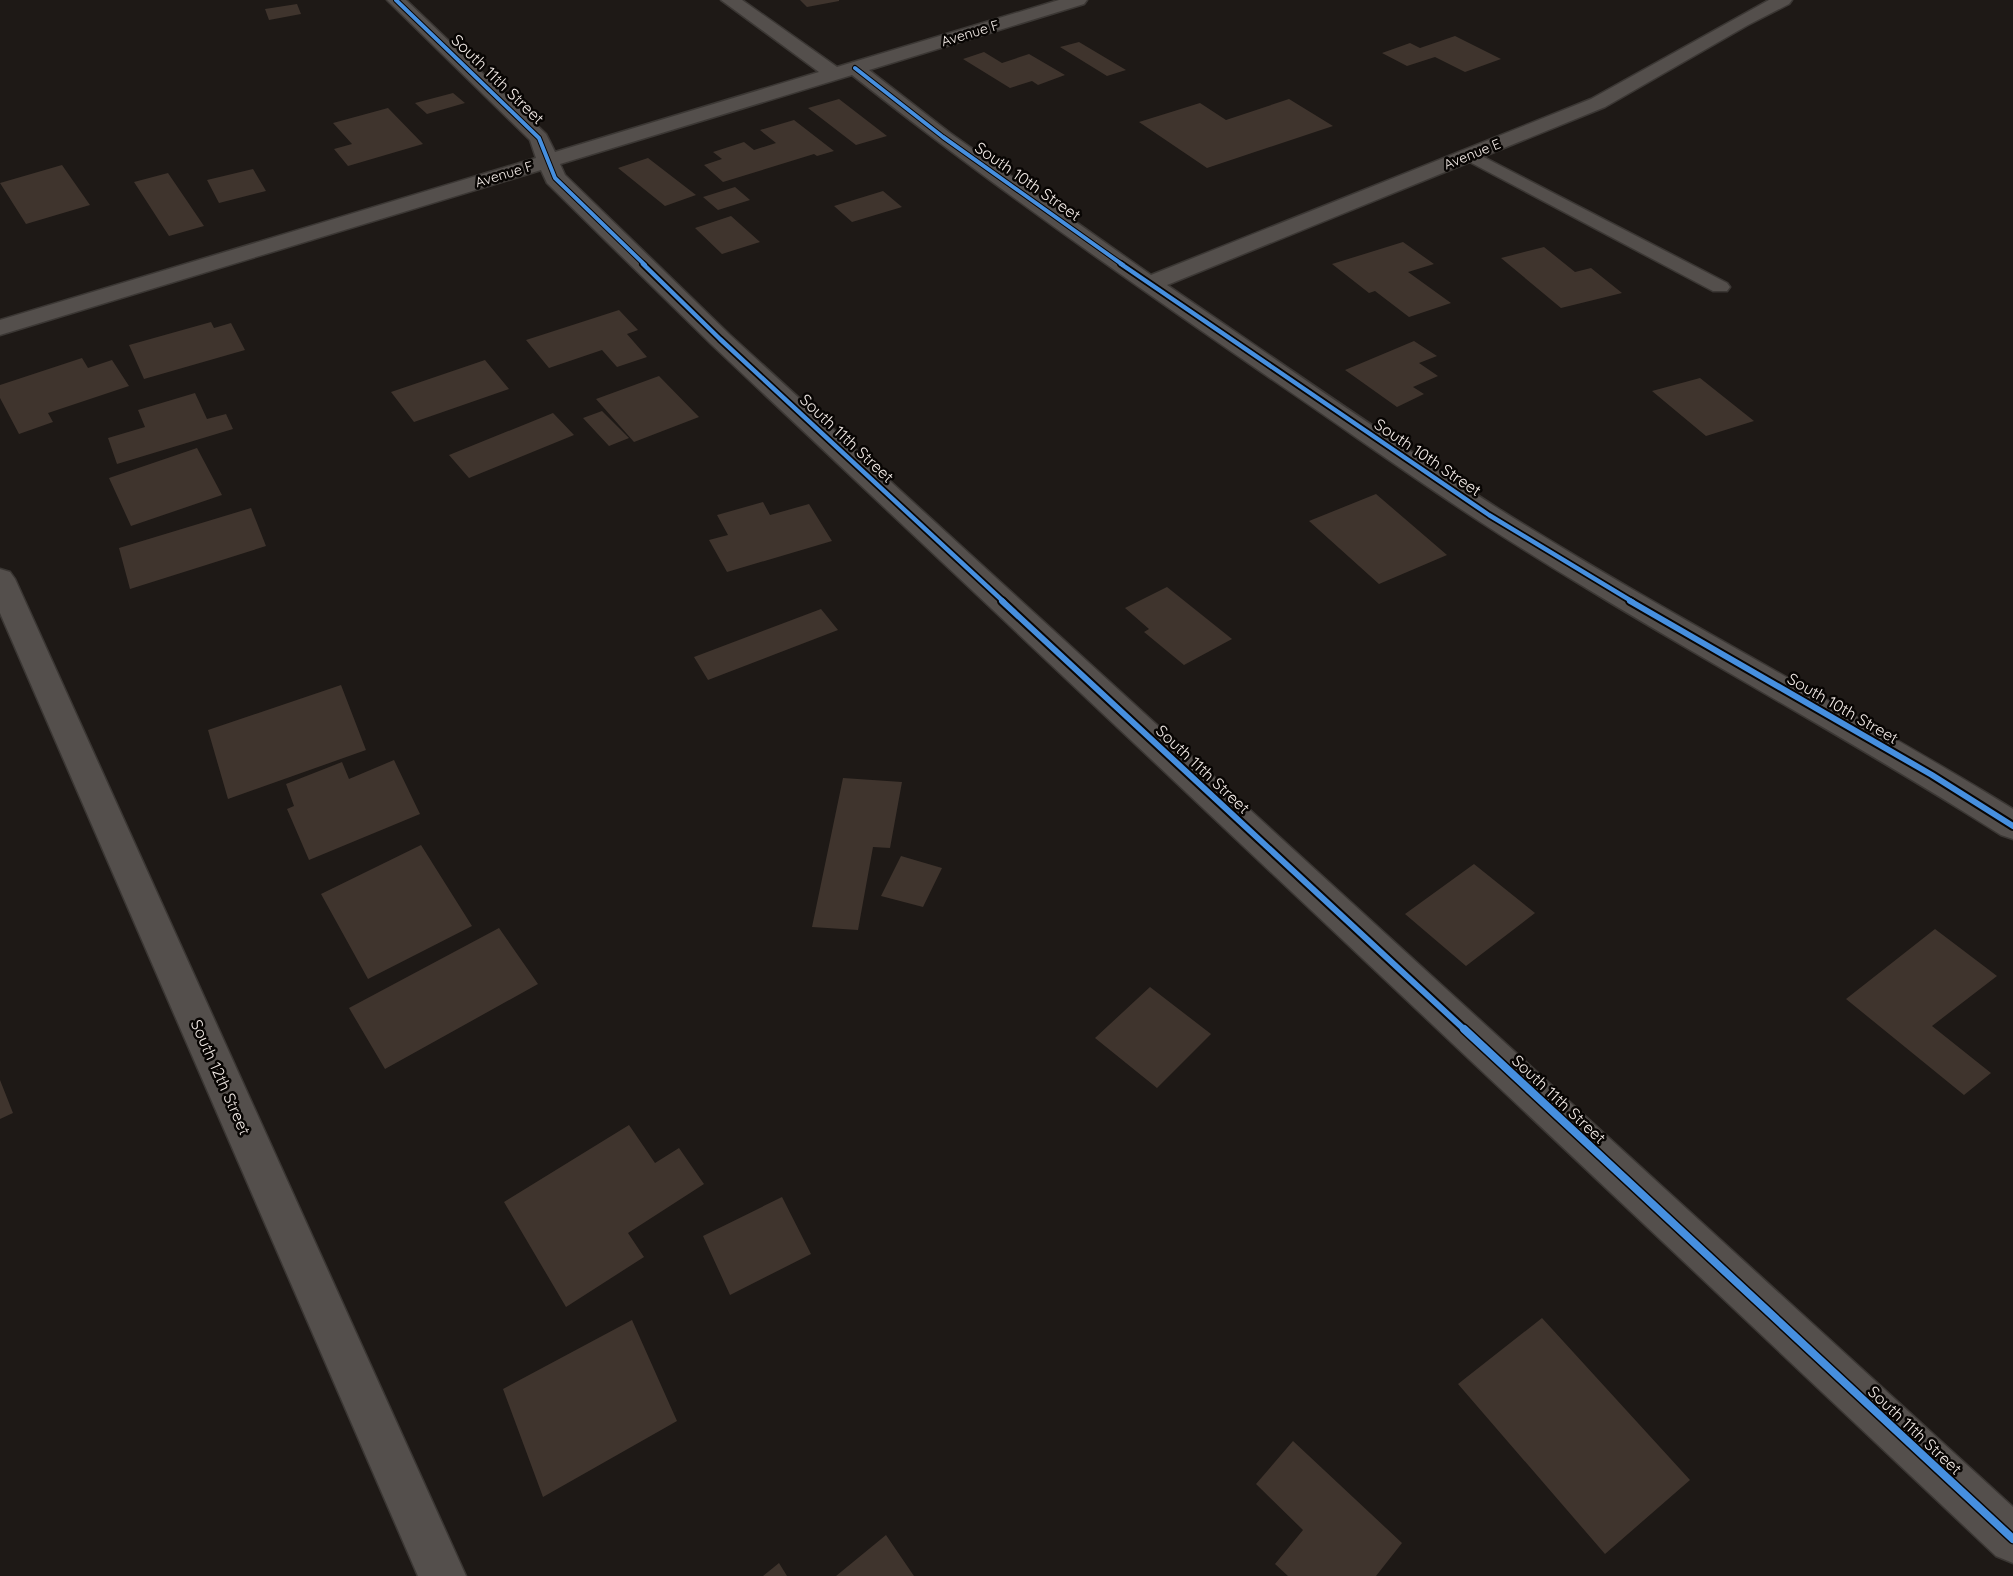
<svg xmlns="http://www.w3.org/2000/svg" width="2013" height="1576" viewBox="0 0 2013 1576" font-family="Quicksand,sans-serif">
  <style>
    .building { fill: #3f342d }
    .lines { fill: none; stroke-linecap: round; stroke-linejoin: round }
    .service-casing { stroke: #3b3734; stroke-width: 3 }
    .minor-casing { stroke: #3b3734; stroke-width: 3 }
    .service { fill: #544f4c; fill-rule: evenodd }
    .minor { fill: #544f4c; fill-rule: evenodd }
    .cycleway-far3-casing { stroke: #080503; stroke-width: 6 }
    .cycleway-far2-casing { stroke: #080503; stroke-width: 8 }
    .cycleway-far1-casing { stroke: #080503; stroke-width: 10 }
    .cycleway-casing { stroke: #080503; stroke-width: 11 }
    .cycleway-far3 { stroke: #468fdf; stroke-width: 4 }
    .cycleway-far2 { stroke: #468fdf; stroke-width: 4.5 }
    .cycleway-far1 { stroke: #468fdf; stroke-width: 6 }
    .cycleway { stroke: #468fdf; stroke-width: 8 }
    .labels { text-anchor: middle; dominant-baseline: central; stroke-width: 5; stroke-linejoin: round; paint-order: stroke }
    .far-street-label { font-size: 14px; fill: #f4ece8; stroke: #080503 }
    .street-label { font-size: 16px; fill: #f4ece8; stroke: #080503 }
  </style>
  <rect width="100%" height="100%" fill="#1e1916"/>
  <path class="building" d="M800,0H839V1L807,7Z
    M297,4L301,14L269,20L265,9Z
    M1455,36L1501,59L1465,72L1435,57L1407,66L1382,53L1410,43L1420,48Z
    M1079,42L1126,70L1107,76L1060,47Z
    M984,52L1002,63L1029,54L1065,75L1038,85L1032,81L1010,88L963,59Z
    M453,93L465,103L427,114L415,103Z
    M839,99L887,136L856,145L808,108Z
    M1289,99L1333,126L1207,168L1139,122L1200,103L1226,120Z
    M388,108L423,144L348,166L334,149L352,144L333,123Z
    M794,120L834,151L817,156L814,154L723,182L704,165L722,159L713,152L744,142L754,150L776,143L760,130Z
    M648,158L696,195L665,206L618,168Z
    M62,165L90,205L26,224L0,183Z
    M253,169L266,191L219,203L207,180Z
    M168,173L204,226L169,236L134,182Z
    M735,187L750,200L718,210L703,197Z
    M883,191L902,207L852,222L834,206Z
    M731,216L760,242L722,254L695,228Z
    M1403,242L1434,264L1408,272L1451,303L1409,317L1375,291L1369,293L1332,264Z
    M1544,247L1575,272L1591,268L1622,293L1561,308L1501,258Z
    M619,310L638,330L627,334L647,357L617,367L602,350L549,368L526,340Z
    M211,322L214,328L231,323L245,350L144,379L129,345Z
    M1414,341L1437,356L1419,363L1438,376L1413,387L1424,394L1397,407L1345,370Z
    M82,358L88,368L112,360L129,386L48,413L53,422L19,434L0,398V385Z
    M485,360L509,389L414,422L391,392Z
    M659,376L699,417L634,442L596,399Z
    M1700,378L1754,421L1706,436L1652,391Z
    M195,393L207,419L226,414L233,429L117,464L108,438L145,427L138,410Z
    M602,411L629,438L609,446L583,418Z
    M553,413L574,435L469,478L449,455Z
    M197,448L222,495L131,526L109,478Z
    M1376,494L1447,555L1379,584L1309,521Z
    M763,502L770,515L809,504L832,541L727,572L709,540L728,535L717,515Z
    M251,508L266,546L130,589L119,548Z
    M1167,587L1232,639L1184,665L1144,632L1149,629L1125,608Z
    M821,609L838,630L708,680L694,657Z
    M341,685L366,750L228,799L208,730Z
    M394,760L420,814L309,860L287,809L294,806L286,784L342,762L349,779Z
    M843,778L902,782L890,848L873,847L858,930L812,927Z
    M421,845L472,926L368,979L321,894Z
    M901,856L942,868L923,907L881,896Z
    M1474,864L1535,913L1466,966L1405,914Z
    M499,928L538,984L385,1069L349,1008Z
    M1935,929L1997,976L1932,1026L1991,1073L1964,1095L1846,999Z
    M1150,987L1211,1034L1157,1088L1095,1038Z
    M0,1080L13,1113L0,1119Z
    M629,1125L655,1163L679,1148L704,1184L628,1233L644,1257L566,1307L504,1202Z
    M782,1197L811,1254L730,1295L703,1236Z
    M1542,1318L1690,1480L1605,1554L1458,1384Z
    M632,1320L677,1421L543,1497L503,1389Z
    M1293,1441L1402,1543L1376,1576H1288L1275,1564L1303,1530L1256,1484Z
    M886,1535L914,1576H836Z
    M779,1563L787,1576H763Z"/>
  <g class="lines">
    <g class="service-casing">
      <path id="service" d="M1470,150L1727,283L1730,287L1727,291H1713L1464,159L1461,155L1464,151Z"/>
    </g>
    <g class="minor-casing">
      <path id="minor" d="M387,0H406L546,134L555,152L819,72L721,0H742L837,67L1059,0H1087L1084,4L869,70L950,133L1151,275L1591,99L1769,0H1792L1789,4L1748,25L1605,107L1167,285C1277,360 1386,437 1499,509C1667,615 1844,705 2013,809V839L2001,835C1830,726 1649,632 1479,521C1407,474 1338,424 1267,376C1126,279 986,181 852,75L560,164L565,175L729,334L2013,1507V1563L1996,1556L711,344L547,183L541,170L0,335V320L536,158L530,140Z
        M0,569L10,572L15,579L466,1576H418L0,613Z"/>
    </g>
    <use href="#service" class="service"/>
    <use href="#minor" class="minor"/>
    <g class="cycleway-far3-casing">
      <path id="cycleway-far3" d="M396,0L539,138L555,178L645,265
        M855,68L943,137L1123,265"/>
    </g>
    <g class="cycleway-far2-casing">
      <path id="cycleway-far2" d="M643,264L720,339L1004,602
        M1121,264L1489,515L1633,602"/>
    </g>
    <g class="cycleway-far1-casing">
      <path id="cycleway-far1" d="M1002,601L1466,1031
        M1630,601L1932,775L2013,826"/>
    </g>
    <g class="cycleway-casing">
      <path id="cycleway" d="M1464,1029L2013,1539"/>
    </g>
    <use href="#cycleway-far3" class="cycleway-far3"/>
    <use href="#cycleway-far2" class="cycleway-far2"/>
    <use href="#cycleway-far1" class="cycleway-far1"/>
    <use href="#cycleway" class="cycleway"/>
  </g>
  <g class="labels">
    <g class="far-street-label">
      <text transform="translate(970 33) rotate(-17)">Avenue F</text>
      <text transform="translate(1472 154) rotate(-22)">Avenue E</text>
      <text transform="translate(504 174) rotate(-17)">Avenue F</text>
    </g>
    <g class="street-label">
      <text transform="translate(498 79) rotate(44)">South 11th Street</text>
      <text transform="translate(1028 181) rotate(35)">South 10th Street</text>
      <text transform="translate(847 438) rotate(43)">South 11th Street</text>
      <text transform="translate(1428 457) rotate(34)">South 10th Street</text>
      <text transform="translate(1843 708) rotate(30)">South 10th Street</text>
      <text transform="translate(1203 769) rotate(43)">South 11th Street</text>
      <text transform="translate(221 1077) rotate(66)">South 12th Street</text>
      <text transform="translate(1559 1099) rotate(43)">South 11th Street</text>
      <text transform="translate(1915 1430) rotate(43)">South 11th Street</text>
    </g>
  </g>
</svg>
